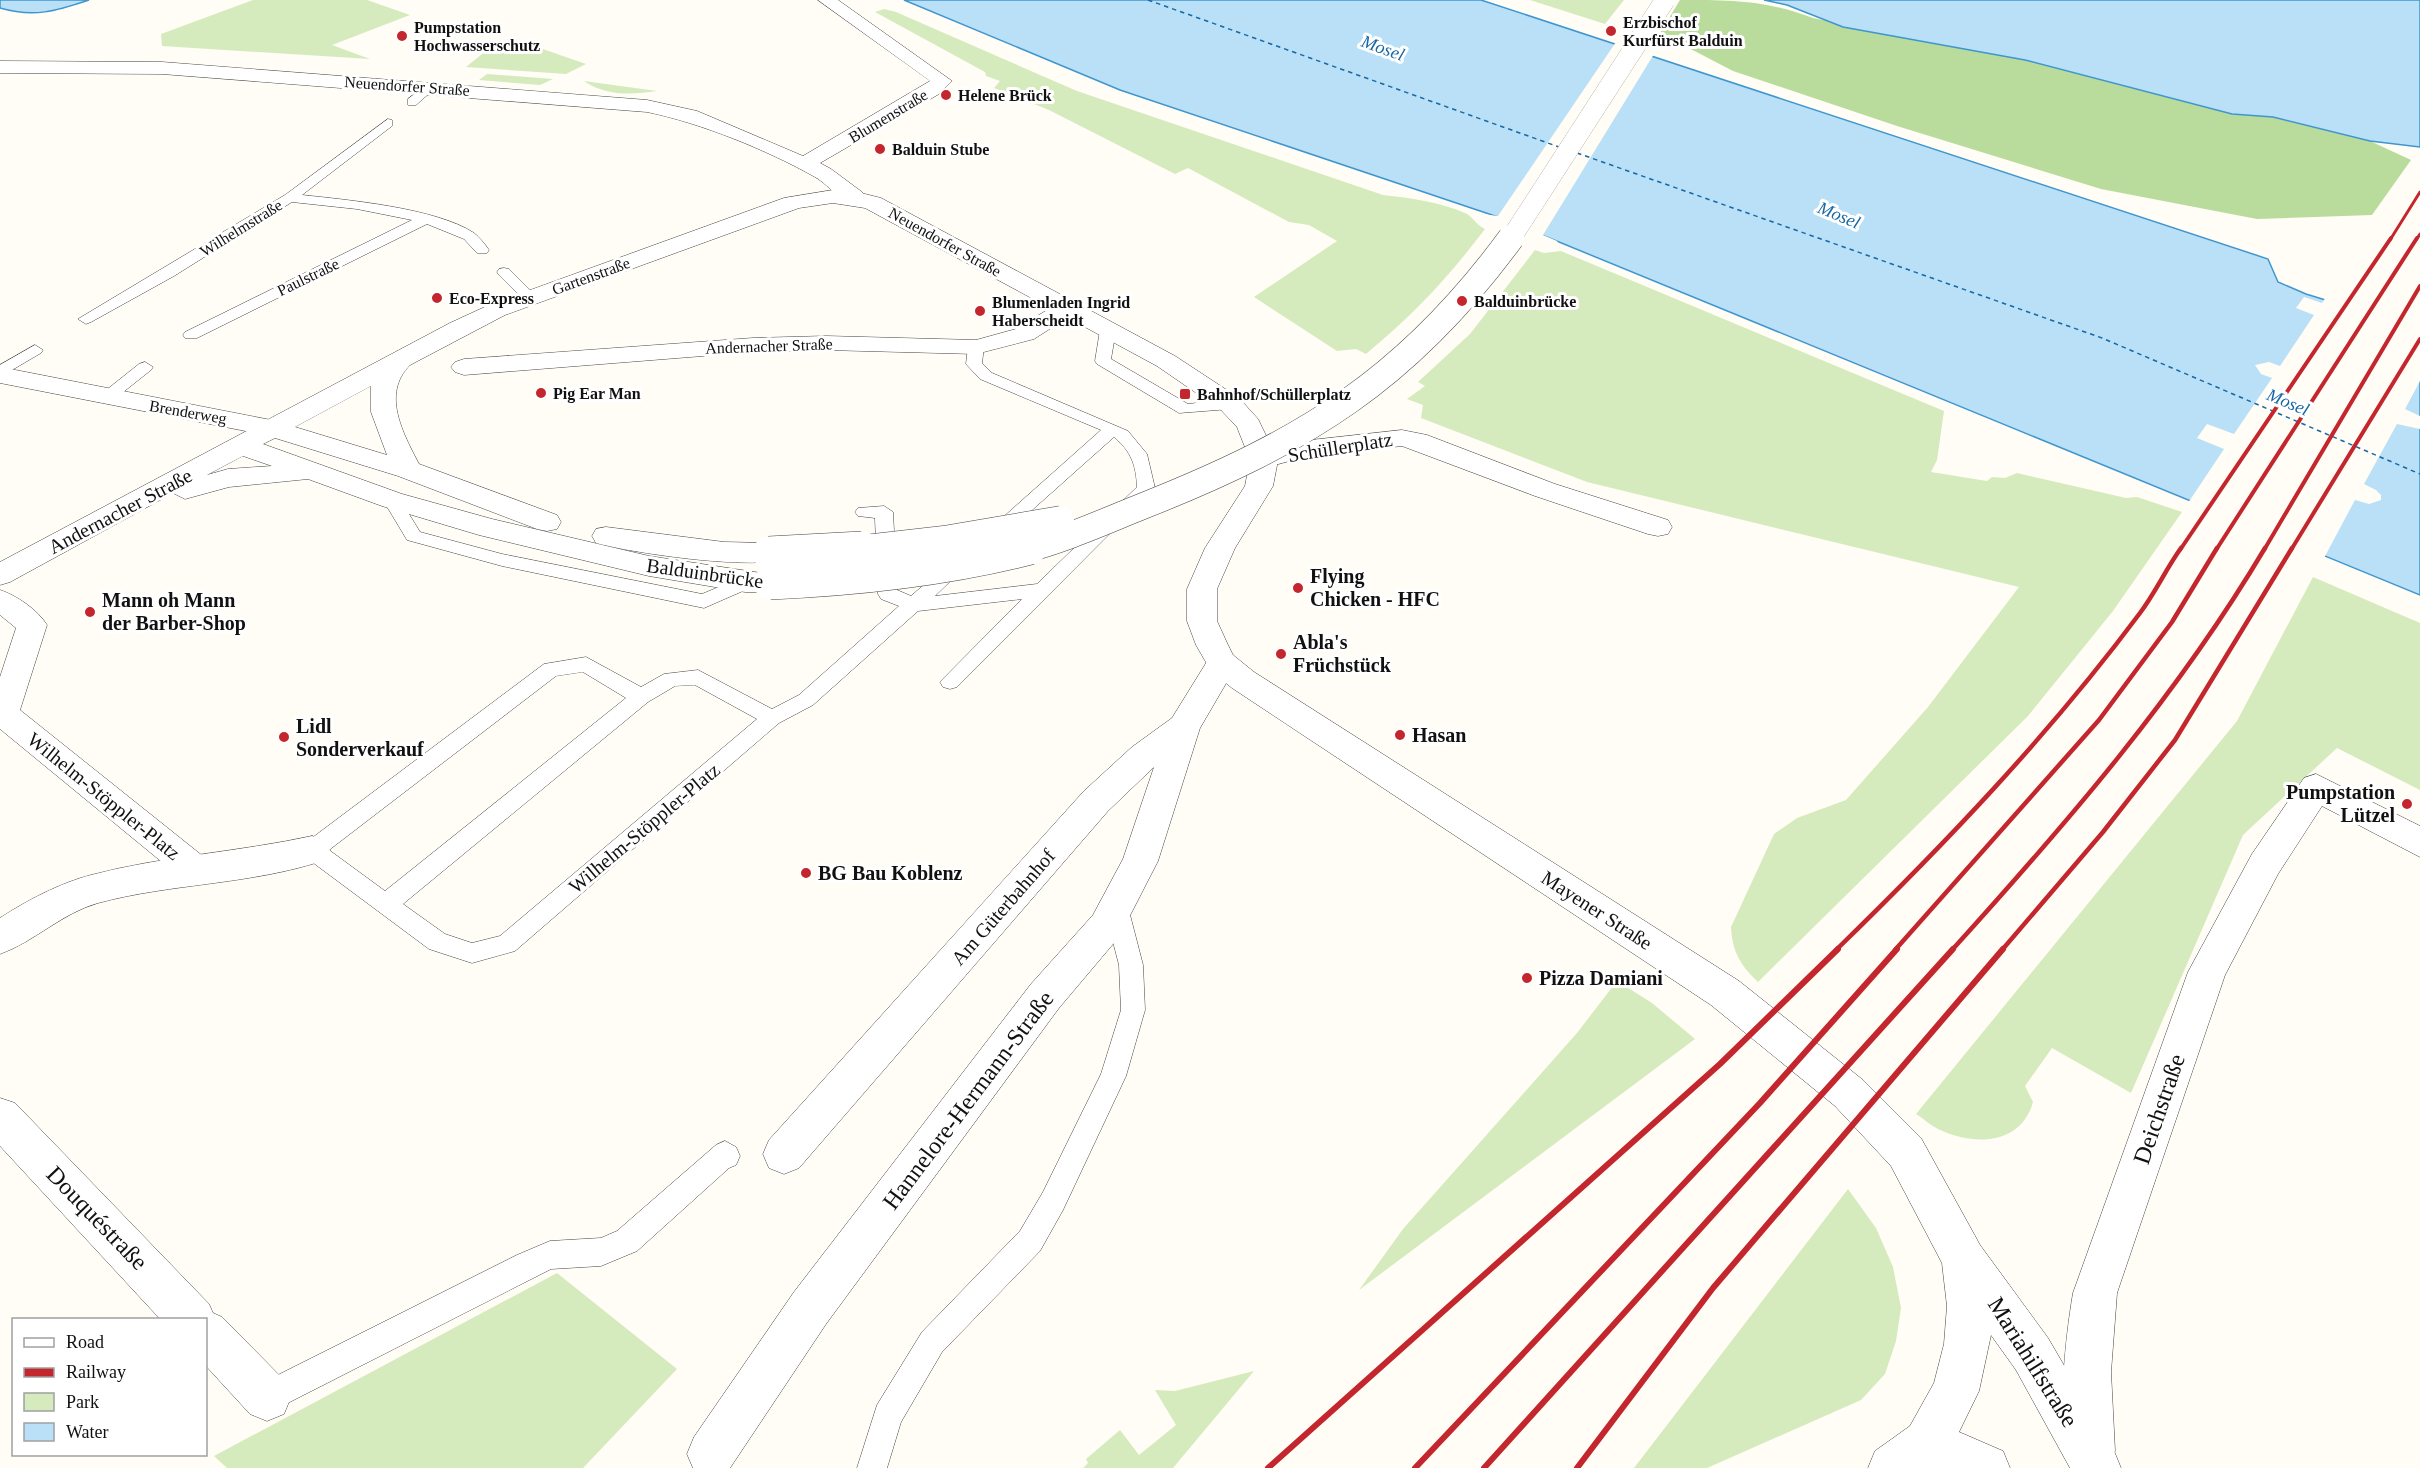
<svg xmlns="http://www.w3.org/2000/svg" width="2420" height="1468" viewBox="0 0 2420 1468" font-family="Georgia,serif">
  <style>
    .green { fill: #d5ebbd }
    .forest { fill: #b9dc9c }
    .water { fill: #b9e0f7; stroke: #3f96cf; stroke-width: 1.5 }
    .pier { fill: #fffdf5 }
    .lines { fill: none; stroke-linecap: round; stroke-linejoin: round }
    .ferry { stroke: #1768a6; stroke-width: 1.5; stroke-dasharray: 4.5 4; stroke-linecap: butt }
    .service-casing { stroke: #444; stroke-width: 1 }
    .pedestrian-casing { stroke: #444; stroke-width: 1 }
    .minor-casing { stroke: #444; stroke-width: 1 }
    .tertiary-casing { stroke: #444; stroke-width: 1 }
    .service { fill: #fff; fill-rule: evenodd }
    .pedestrian { fill: #fff; fill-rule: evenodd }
    .minor { fill: #fff; fill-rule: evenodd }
    .tertiary { fill: #fff; fill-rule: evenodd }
    .rail-far3 { stroke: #c4262e; stroke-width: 3 }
    .rail-far2 { stroke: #c4262e; stroke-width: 4 }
    .rail-far1 { stroke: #c4262e; stroke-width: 4.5 }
    .rail { stroke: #c4262e; stroke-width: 6 }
    .tertiary-bridge-far2-casing { stroke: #444; stroke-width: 20; stroke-linecap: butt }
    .tertiary-bridge-far1-casing { stroke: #444; stroke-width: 27; stroke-linecap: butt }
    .tertiary-bridge-casing { stroke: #444; stroke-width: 34; stroke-linecap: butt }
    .tertiary-bridge-far2 { stroke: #fff; stroke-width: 20 }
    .tertiary-bridge-far1 { stroke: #fff; stroke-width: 26 }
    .tertiary-bridge { stroke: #fff; stroke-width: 33 }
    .poi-dot { fill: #c4262e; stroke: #fff; stroke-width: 2 }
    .labels { text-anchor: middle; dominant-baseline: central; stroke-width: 6; stroke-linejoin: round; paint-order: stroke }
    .far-poi-label { font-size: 16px; font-weight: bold; fill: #111; stroke: #fff; text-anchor: start }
    .far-street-label { font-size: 16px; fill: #111; stroke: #fff }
    .far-water-label { font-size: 18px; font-style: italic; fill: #1768a6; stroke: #fff }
    .street-label { font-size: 20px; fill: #111; stroke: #fff }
    .poi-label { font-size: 20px; font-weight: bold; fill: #111; stroke: #fff; text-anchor: start }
    .near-street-label { font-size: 24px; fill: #111; stroke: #fff }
  </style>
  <rect width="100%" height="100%" fill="#fffdf5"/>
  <path class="green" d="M253,0H367L410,15L332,45L370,59L162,46L161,34Z
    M1530,0H1624L1605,24Z
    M884,9L896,12L1077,91L1383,195C1411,198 1441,202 1467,214C1474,218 1476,225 1485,229C1447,279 1414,314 1366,354L1356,349L1337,351L1254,297L1337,241L1309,225L1289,222L1188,168L1175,174L1049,110L994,88L1000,81L986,76L985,72L875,12Z
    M511,38L586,64L566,74L466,67L492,46Z
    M487,74L553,79L540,85L479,80Z
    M584,81L657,91C632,95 605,96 584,81Z
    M1535,250L1544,253L1561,251L1944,411L1937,460L1931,472L1987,481L1992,477L2005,478L2017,473L2126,498L2137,497L2182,512L2113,611L2028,716L1758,982C1741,966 1732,952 1731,927L1774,834L1797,818L1846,800L1928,707L2019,587L1587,482L1421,418L1423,405L1407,399L1425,386L1418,382L1470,334Z
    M2313,577L2420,623V790L2337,748L2243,835L2131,1093L2052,1048L2025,1086L2033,1102C2021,1145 1975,1146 1940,1130C1931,1126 1924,1119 1916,1114L2237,721Z
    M1617,981L1652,1003L1695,1039L1359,1290L1403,1229L1577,1033Z
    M1848,1189L1876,1228L1893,1267L1901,1308L1896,1341L1885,1374L1861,1400L1707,1468H1634Z
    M557,1273L677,1369L583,1468H227L214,1456Z
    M1254,1371L1173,1468H1083L1088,1463L1086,1459L1120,1430L1139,1455L1176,1425L1155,1390L1175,1391Z"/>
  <path class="forest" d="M1680,0C1733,0 1764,0 1813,18L2025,60L2232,114L2273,117L2370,141L2411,160L2372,215L2257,219L2101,189L1897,126L1733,71L1660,33Z"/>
  <path class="water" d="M0,0H89C56,11 34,18 0,8Z
    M904,0H1481L2268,259L2278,282L2306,294L2420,329V595L1498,217L1120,90Z
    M1764,0H2420V147L2370,141L2273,117L2232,114L2025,60L1843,27L1787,5Z"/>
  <path class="pier" d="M1616,42L1654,54L1543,235L1557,241L1559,245L1482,214L1498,216Z
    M2304,297L2322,303L2326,297L2420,326V381L2405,409L2420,416V429L2397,424L2364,484L2376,490L2381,495V500L2369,504L2355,500L2323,560L2188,503L2224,449L2197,438L2207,424L2234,434L2272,378L2261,374L2255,365L2269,362L2280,366L2314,315L2296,308Z"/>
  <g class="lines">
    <path class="ferry" d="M1148,0L1559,147
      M1577,153L2102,338L2420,474"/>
    <g class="service-casing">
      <path id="service" d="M429,83L435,87L433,90L416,105H408V99Z
        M388,119L392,120V126L302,195C348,200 436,208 474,233C479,237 485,244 489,250L487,253H477L464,239L427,224L197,338H185L183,335L185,332L412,220L357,209L292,202L174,276L91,322L86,324L78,319L285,195Z
        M504,268L509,269L538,298L535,301H525L499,275L497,272L499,269Z
        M1108,325L1116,330L1111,359L1188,404L1230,399L1238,404L1230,409L1179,413L1097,364L1095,361L1100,330Z
        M976,342L984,347L982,363L992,373L1128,431L1147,454L1155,488L957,687L950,689L943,687L940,682L1022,599L918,611L813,705L779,723L515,951L472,963L429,949L304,856L301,850L304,844L544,664L586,657L641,687L664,674L698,670L772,709L799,695L899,606L881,599L878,594L875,518L858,516L855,512L858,508L884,506L893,512L897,590L911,596L950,562H964L966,566L935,596L1037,584L1137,487C1136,465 1131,451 1114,437L1003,536H991L988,532L991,528L1101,430L980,379L966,364L968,347ZM583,672L626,698L385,891L329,850L556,676ZM695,685L757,719L500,936L472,943L445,934L403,904L648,702L675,686Z
        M35,345L43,350L41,353L0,377V365Z
        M145,362L153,367L151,370L112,401H100L98,398L100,395L139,364Z
        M392,494L398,496L420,532L502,554L702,594L745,576L752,577L754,582L752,587L704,608L502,566L407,540L383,500Z
        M1116,897L1124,900L1128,907L1143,965L1145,1010L1126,1076L1063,1210L1040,1251L942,1352L901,1422L887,1468H857L877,1405L922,1332L1020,1231L1043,1192L1101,1074L1121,1010L1119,965L1104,907L1108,900Z
        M725,1141L736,1147L740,1156L736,1165L729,1168L637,1251L601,1266L551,1269L278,1408L267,1412L256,1408L252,1397L256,1386L517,1255L550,1241L601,1238L617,1231L716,1145Z"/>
    </g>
    <g class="pedestrian-casing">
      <path id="pedestrian" d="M0,590C16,595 38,610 47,625L20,710L209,861L214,871L209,881L197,885L185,881L0,729V677L16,628L0,615Z"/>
    </g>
    <g class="minor-casing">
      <path id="minor" d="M818,0H838L952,81L939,94L820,163L831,169L862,192L865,197L862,202C842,207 831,186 815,177C767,150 701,123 647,112L162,74L0,73V61L162,62L647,100L697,111L803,156L930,81Z
        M1065,302L1073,304L1077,309L1073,314L1034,339L976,354L826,350L753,352L464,375L455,372L451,367L455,362L464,359L753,338L826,336L976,340L1016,329L1057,304Z
        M0,367L271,420L280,422L284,428L280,434L271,436L0,383Z
        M1402,430L1427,435L1555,484L1668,520L1672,527L1668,534L1658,536L1648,534L1535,496L1402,446L1304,457L1264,468L1254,466L1250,460L1254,454L1302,441Z
        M1222,652L1233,655L1238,663L1200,728L1158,861L1119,937L1059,1008L826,1324L730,1468H693L687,1454L694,1437L794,1292L1031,984L1093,915L1123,859L1154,767L1108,811L799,1168L784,1174L769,1168L763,1154L769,1140L1084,791L1132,747L1172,718L1211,655Z
        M2316,774L2420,826V857L2322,806L2278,874L2225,975L2117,1293L2111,1372L2115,1451L2108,1468H2074C2055,1423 2065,1341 2073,1293L2188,972L2252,854L2304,778Z
        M312,836L325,840L330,850L325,860C251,885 172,883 98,903C62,913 34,942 0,954V918C26,901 60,883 91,875C163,856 239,852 312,836Z
        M0,1098L15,1103L209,1304L213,1313L222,1317L284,1380L291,1397L284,1414L267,1421L250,1414L206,1366V1320H161L0,1146Z"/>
    </g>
    <g class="tertiary-casing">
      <path id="tertiary" d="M833,190L853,191L881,198L1175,356L1239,398L1258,419L1278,460L1273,486L1235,548L1217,589V621L1228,645L1233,655L1254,672L1739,981L1863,1080L1921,1138L1980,1245L2048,1338L2114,1451L2121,1468H2070L2016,1370L1991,1335L1979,1391L1959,1432L2003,1451L2010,1468H1868L1875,1451L1910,1426L1934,1383L1944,1344L1947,1306L1942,1263L1891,1166L1835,1106L1711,1005L1232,688L1211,671L1196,645L1187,621V589L1205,548L1245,486L1250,460L1237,427L1221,410L1157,366L865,208L833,203L799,208L505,315L410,365C381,394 403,433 419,464L557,515L561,522L557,529L547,531L537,529L398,476L275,438L263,444L402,494L492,519L649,556L781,576L785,583L781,590L770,593L745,592L649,576L479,535L382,506L308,479L229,487L185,499L173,493L10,582L0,585V562L450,323L489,305L784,198ZM371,386V412L387,455L295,427ZM243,456L272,466L228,469L207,475Z
        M606,527L724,542L769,543L779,546L784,553L779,560C745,569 632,553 596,543L592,536L596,529Z"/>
    </g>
    <use href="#service" class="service"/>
    <use href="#pedestrian" class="pedestrian"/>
    <use href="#minor" class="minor"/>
    <use href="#tertiary" class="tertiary"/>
    <path class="rail-far3" d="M2390,240L2420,192
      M2416,240L2420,234"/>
    <path class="rail-far2" d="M2180,550L2391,238
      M2216,550L2417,238
      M2264,550L2420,286
      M2291,550L2420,339"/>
    <path class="rail-far1" d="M1836,950C1944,845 2049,735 2140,613C2155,593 2166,569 2181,548
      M1895,950L2099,720L2172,622L2217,548
      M1952,950C2067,823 2177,696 2265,548
      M2002,950L2103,832L2175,740L2292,548"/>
    <path class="rail" d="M1268,1468L1720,1064L1838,949
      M1415,1468L1760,1103L1897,949
      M1484,1468L1953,949
      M1577,1468L1713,1288L2003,949"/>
    <g class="tertiary-bridge-far2-casing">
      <path id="tertiary-bridge-far2" d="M1510,240L1665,0"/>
    </g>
    <g class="tertiary-bridge-far1-casing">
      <path id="tertiary-bridge-far1" d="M848,550L944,539L1061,519
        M1024,550C1066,539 1103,522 1143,506C1304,442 1407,380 1511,238"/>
    </g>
    <g class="tertiary-bridge-casing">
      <path id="tertiary-bridge" d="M769,553L862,548
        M770,583C858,579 945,570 1030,548"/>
    </g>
    <use href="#tertiary-bridge-far2" class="tertiary-bridge-far2"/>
    <use href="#tertiary-bridge-far1" class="tertiary-bridge-far1"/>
    <use href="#tertiary-bridge" class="tertiary-bridge"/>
  </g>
  <g class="poi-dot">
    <circle cx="1611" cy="31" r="6"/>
    <circle cx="402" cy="36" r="6"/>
    <circle cx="946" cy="95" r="6"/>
    <circle cx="880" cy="149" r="6"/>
    <circle cx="437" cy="298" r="6"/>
    <circle cx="1462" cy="301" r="6"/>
    <circle cx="980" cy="311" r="6"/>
    <circle cx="541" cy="393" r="6"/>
    <rect x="1179" y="388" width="12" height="12" rx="3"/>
    <circle cx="1298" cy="588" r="6"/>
    <circle cx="90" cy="612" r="6"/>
    <circle cx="1281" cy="654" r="6"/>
    <circle cx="1400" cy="735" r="6"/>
    <circle cx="284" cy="737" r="6"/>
    <circle cx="2407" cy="804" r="6"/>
    <circle cx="806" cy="873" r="6"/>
    <circle cx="1527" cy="978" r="6"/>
  </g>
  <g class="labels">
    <g class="far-poi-label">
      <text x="1623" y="22">Erzbischof<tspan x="1623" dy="18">Kurfürst Balduin</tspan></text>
      <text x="414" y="27">Pumpstation<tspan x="414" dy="18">Hochwasserschutz</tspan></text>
      <text x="958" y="95">Helene Brück</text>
      <text x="892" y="149">Balduin Stube</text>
      <text x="449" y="298">Eco-Express</text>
      <text x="1474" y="301">Balduinbrücke</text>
      <text x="992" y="302">Blumenladen Ingrid<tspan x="992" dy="18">Haberscheidt</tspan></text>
      <text x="553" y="393">Pig Ear Man</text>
      <text x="1197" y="394">Bahnhof/Schüllerplatz</text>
    </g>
    <g class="far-street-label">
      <text transform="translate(407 86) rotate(4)">Neuendorfer Straße</text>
      <text transform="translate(888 116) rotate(-31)">Blumenstraße</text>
      <text transform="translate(241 228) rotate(-32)">Wilhelmstraße</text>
      <text transform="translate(945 242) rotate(29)">Neuendorfer Straße</text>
      <text transform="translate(591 276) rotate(-20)">Gartenstraße</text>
      <text transform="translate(308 277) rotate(-26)">Paulstraße</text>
      <text transform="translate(769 346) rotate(-2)">Andernacher Straße</text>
      <text transform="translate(188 412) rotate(10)">Brenderweg</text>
    </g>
    <g class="far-water-label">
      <text transform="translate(1383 48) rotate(20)">Mosel</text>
      <text transform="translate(1839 215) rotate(23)">Mosel</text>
      <text transform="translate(2288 402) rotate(23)">Mosel</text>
    </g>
    <g class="street-label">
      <text transform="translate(1340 447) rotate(-9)">Schüllerplatz</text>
      <text transform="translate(120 511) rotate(-28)">Andernacher Straße</text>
      <text transform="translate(705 573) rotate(8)">Balduinbrücke</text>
      <text transform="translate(104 796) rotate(39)">Wilhelm-Stöppler-Platz</text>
      <text transform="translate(644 828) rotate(-40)">Wilhelm-Stöppler-Platz</text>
      <text transform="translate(1003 907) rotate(-49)">Am Güterbahnhof</text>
      <text transform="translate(1597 910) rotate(33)">Mayener Straße</text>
    </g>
    <g class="poi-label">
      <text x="1310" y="576">Flying<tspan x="1310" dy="23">Chicken - HFC</tspan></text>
      <text x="102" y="600">Mann oh Mann<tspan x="102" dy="23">der Barber-Shop</tspan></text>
      <text x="1293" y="642">Abla's<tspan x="1293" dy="23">Früchstück</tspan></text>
      <text x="296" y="726">Lidl<tspan x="296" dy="23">Sonderverkauf</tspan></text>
      <text x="1412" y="735">Hasan</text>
      <text x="2395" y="792" text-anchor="end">Pumpstation<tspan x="2395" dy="23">Lützel</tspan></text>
      <text x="818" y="873">BG Bau Koblenz</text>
      <text x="1539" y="978">Pizza Damiani</text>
    </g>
    <g class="near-street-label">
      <text transform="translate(968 1100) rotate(-53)">Hannelore-Hermann-Straße</text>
      <text transform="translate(2159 1109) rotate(-71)">Deichstraße</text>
      <text transform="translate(97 1218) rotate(46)">Douquéstraße</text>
      <text transform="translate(2033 1362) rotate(58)">Mariahilfstraße</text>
    </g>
  </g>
  <rect x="12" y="1318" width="195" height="138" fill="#ffffff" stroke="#a0a0a0" stroke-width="1.5"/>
  <rect x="24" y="1338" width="30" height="9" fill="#ffffff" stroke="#a0a0a0" stroke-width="1.5"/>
  <text x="66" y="1348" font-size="18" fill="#111111">Road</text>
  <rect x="24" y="1368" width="30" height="9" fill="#c4262e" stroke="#a0a0a0" stroke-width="1.5"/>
  <text x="66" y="1378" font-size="18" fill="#111111">Railway</text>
  <rect x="24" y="1393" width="30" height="18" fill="#d5ebbd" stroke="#a0a0a0" stroke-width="1.5"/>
  <text x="66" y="1408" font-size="18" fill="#111111">Park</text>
  <rect x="24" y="1423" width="30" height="18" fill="#b9e0f7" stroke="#a0a0a0" stroke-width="1.5"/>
  <text x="66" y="1438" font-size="18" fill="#111111">Water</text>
</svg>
